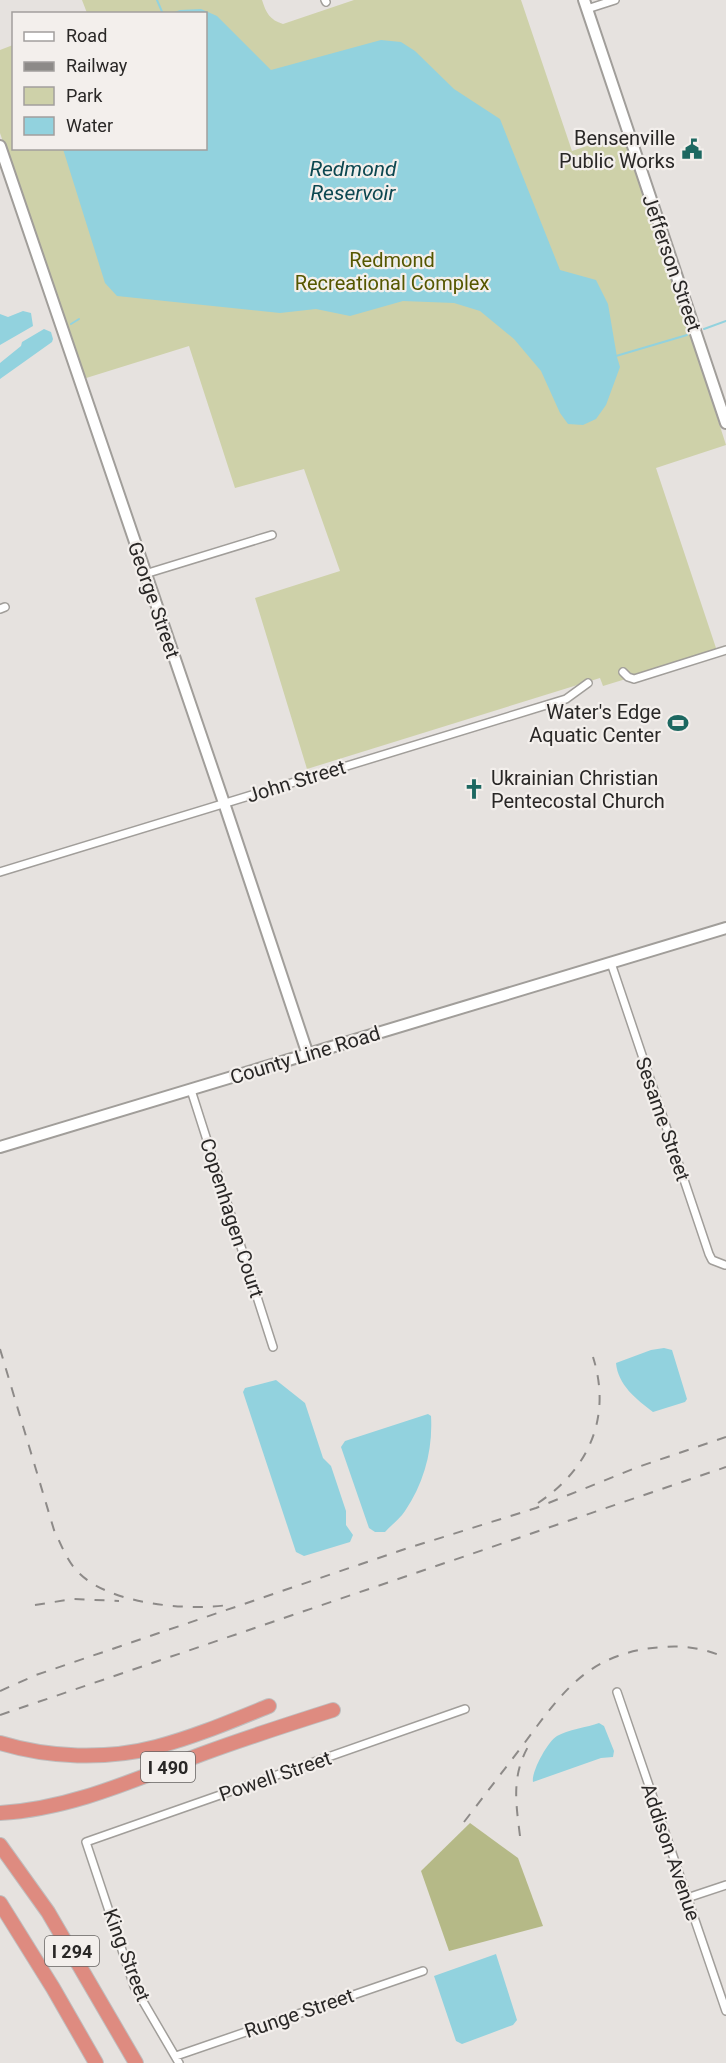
<svg xmlns="http://www.w3.org/2000/svg" width="726" height="2063" viewBox="0 0 726 2063" font-family="Roboto,sans-serif">
  <style>
    .green { fill: #ced1a9 }
    .forest { fill: #b5b987 }
    .water { fill: #92d2de }
    .lines { fill: none; stroke-linecap: round; stroke-linejoin: round }
    .stream { stroke: #92d2de; stroke-width: 2 }
    .street-casing { stroke: #a19e9a; stroke-width: 10 }
    .secondary-casing { stroke: #a19e9a; stroke-width: 14 }
    .highway-casing { stroke: #bfbebe; stroke-width: 16 }
    .street { stroke: #fff; stroke-width: 7 }
    .secondary { stroke: #fff; stroke-width: 10 }
    .highway { stroke: #de8b80; stroke-width: 14 }
    .rail { stroke: #8d8a88; stroke-width: 2; stroke-dasharray: 10 10; stroke-linecap: butt }
    .labels { text-anchor: middle; dominant-baseline: central; stroke-width: 4.5; stroke-linejoin: round; paint-order: stroke }
    .shield { fill: #f3efec; stroke: #666361; stroke-width: 1.5 }
    .shield-label { font-size: 18px; font-weight: bold; fill: #292726 }
    .poi-label { font-size: 20px; fill: #292726; stroke: #f3efec; text-anchor: end }
    .park-label { font-size: 20px; fill: #555700; stroke: #f3efec }
    .street-label { font-size: 20px; fill: #292726; stroke: #f3efec }
    .water-label { font-size: 21px; font-style: italic; fill: #0c4750; stroke: #f3efec }
  </style>
  <rect width="100%" height="100%" fill="#e6e2df"/>
  <path class="green" d="M82,0H262C266,13 270,20 283,24L354,0H521L572,151L626,133L726,445L656,468L717,651L603,686L600,678L307,769L255,598L340,571L304,469L235,488L189,346L83,379L0,133V50L13,45L14,148H206V14L87,13Z"/>
  <path class="forest" d="M470,1823L518,1858L543,1926L449,1951L421,1871Z"/>
  <path class="water" d="M201,9L217,16L271,70L381,40L401,42L415,51L454,89L500,119L560,270L596,280L608,304L617,357L620,367L606,405L596,419L583,425L568,424L560,413L541,371L514,339L480,311L454,303L403,301L350,316L316,309L280,313L117,296L105,283L63,149L206,148V14L172,13L180,10Z
    M23,311L31,313L33,326L0,345V314L8,317Z
    M44,329L51,332L53,339L52,342L0,379V363L21,346L22,342Z
    M664,1348L672,1350L687,1399L685,1402L653,1412C636,1399 618,1385 616,1363L651,1350Z
    M276,1380L305,1403L323,1458L331,1466L346,1511V1525L353,1535L350,1542L304,1556L296,1552L243,1392L245,1388Z
    M428,1414L431,1416C433,1450 424,1483 405,1511C400,1519 391,1525 385,1532H375L369,1528L341,1447L345,1441Z
    M599,1723L604,1726L614,1751L613,1757L601,1758L533,1782C531,1772 548,1741 557,1736C567,1730 588,1727 599,1723Z
    M496,1954L517,2020L513,2025L462,2044L456,2041L434,1976Z"/>
  <g class="lines">
    <path class="stream" d="M157,0L163,14
      M71,324L79,319
      M704,329L726,321
      M616,356L687,335"/>
    <g class="street-casing">
      <path id="street" d="M325,0L326,2
        M587,9L615,0
        M145,574L272,535
        M0,609L5,607
        M623,672L628,677L634,679L726,650
        M0,872L566,699L588,683
        M611,963L709,1254L712,1260L725,1265
        M191,1090L273,1347
        M617,1692L726,2011
        M687,1898L726,1885
        M176,2056L423,1971
        M179,2063L134,1986L86,1842L465,1709"/>
    </g>
    <g class="secondary-casing">
      <path id="secondary" d="M584,0L726,423
        M0,146L224,803L308,1055
        M0,1147L726,928"/>
    </g>
    <g class="highway-casing">
      <path id="highway" d="M0,1743C49,1758 106,1760 156,1747C194,1737 232,1721 269,1706
        M0,1813C71,1809 136,1779 202,1754C245,1738 289,1724 333,1710
        M0,1845L48,1912L136,2063
        M0,1903L53,1988L96,2063"/>
    </g>
    <use href="#street" class="street"/>
    <use href="#secondary" class="secondary"/>
    <use href="#highway" class="highway"/>
    <path class="rail" d="M0,1349L54,1530C61,1544 66,1559 77,1571C107,1604 185,1611 228,1605
      M538,1503C589,1469 612,1417 593,1357
      M35,1605L73,1599L119,1601
      M0,1691L36,1675L405,1549L536,1508L638,1467L726,1437
      M0,1715L726,1467
      M464,1822C484,1796 503,1771 523,1745C563,1691 589,1652 663,1647C685,1645 707,1649 726,1658
      M520,1836C516,1803 511,1776 529,1745"/>
  </g>
  <defs>
    <g id="civic-bare" transform="scale(1.62)"><path d="M-.6-6.5H3V-4.5H.6V-3L4-1V1h2V6H-6V1h2V-1L-.6-3ZM-1.2 2.5V6h2.4V2.5Z" fill="#1d6861" stroke="#f3efec" stroke-width="2.5" paint-order="stroke"/></g>
    <g id="stadium-bare" transform="scale(1.62)"><path d="M0-5a6.5 5 0 1 0 0 10a6.5 5 0 1 0 0-10ZM-3.5-1.8h7v3.6h-7Z" fill="#1d6861" stroke="#f3efec" stroke-width="2.5" paint-order="stroke"/></g>
    <g id="church-bare" transform="scale(1.62)"><path d="M-1.2-6h2.4v3.5h3.3v2.4h-3.3V6h-2.4V-.1h-3.3v-2.4h3.3Z" fill="#1d6861" stroke="#f3efec" stroke-width="2.5" paint-order="stroke"/></g>
  </defs>
  <g fill-rule="evenodd">
    <use href="#civic-bare" x="692" y="149"/>
    <use href="#stadium-bare" x="678" y="723"/>
    <use href="#church-bare" x="474" y="789"/>
  </g>
  <g class="labels">
    <g class="shield">
      <rect x="141" y="1752" width="54" height="30" rx="4.5"/>
      <rect x="45" y="1936" width="54" height="30" rx="4.5"/>
    </g>
    <g class="shield-label">
      <text x="168" y="1767">I 490</text>
      <text x="72" y="1951">I 294</text>
    </g>
    <g class="poi-label">
      <text x="675" y="138">Bensenville<tspan x="675" dy="23">Public Works</tspan></text>
      <text x="661" y="712">Water's Edge<tspan x="661" dy="23">Aquatic Center</tspan></text>
      <text x="491" y="778" text-anchor="start">Ukrainian Christian<tspan x="491" dy="23">Pentecostal Church</tspan></text>
    </g>
    <g class="park-label">
      <text x="392" y="260">Redmond<tspan x="392" dy="23">Recreational Complex</tspan></text>
    </g>
    <g class="street-label">
      <text transform="translate(672 263) rotate(71)">Jefferson Street</text>
      <text transform="translate(154 600) rotate(71)">George Street</text>
      <text transform="translate(296 781) rotate(-17)">John Street</text>
      <text transform="translate(305 1055) rotate(-17)">County Line Road</text>
      <text transform="translate(663 1119) rotate(71)">Sesame Street</text>
      <text transform="translate(232 1218) rotate(72)">Copenhagen Court</text>
      <text transform="translate(275 1776) rotate(-19)">Powell Street</text>
      <text transform="translate(671 1852) rotate(71)">Addison Avenue</text>
      <text transform="translate(127 1955) rotate(69)">King Street</text>
      <text transform="translate(299 2013) rotate(-19)">Runge Street</text>
    </g>
    <g class="water-label">
      <text x="353" y="169">Redmond<tspan x="353" dy="24">Reservoir</tspan></text>
    </g>
  </g>
  <rect x="12" y="12" width="195" height="138" fill="#f3efec" stroke="#a29f9d" stroke-width="1.5"/>
  <rect x="24" y="32" width="30" height="9" fill="#ffffff" stroke="#a29f9d" stroke-width="1.5"/>
  <text x="66" y="42" font-size="18" fill="#292726">Road</text>
  <rect x="24" y="62" width="30" height="9" fill="#8d8a88" stroke="#a29f9d" stroke-width="1.5"/>
  <text x="66" y="72" font-size="18" fill="#292726">Railway</text>
  <rect x="24" y="87" width="30" height="18" fill="#ced1a9" stroke="#a29f9d" stroke-width="1.5"/>
  <text x="66" y="102" font-size="18" fill="#292726">Park</text>
  <rect x="24" y="117" width="30" height="18" fill="#92d2de" stroke="#a29f9d" stroke-width="1.5"/>
  <text x="66" y="132" font-size="18" fill="#292726">Water</text>
</svg>
